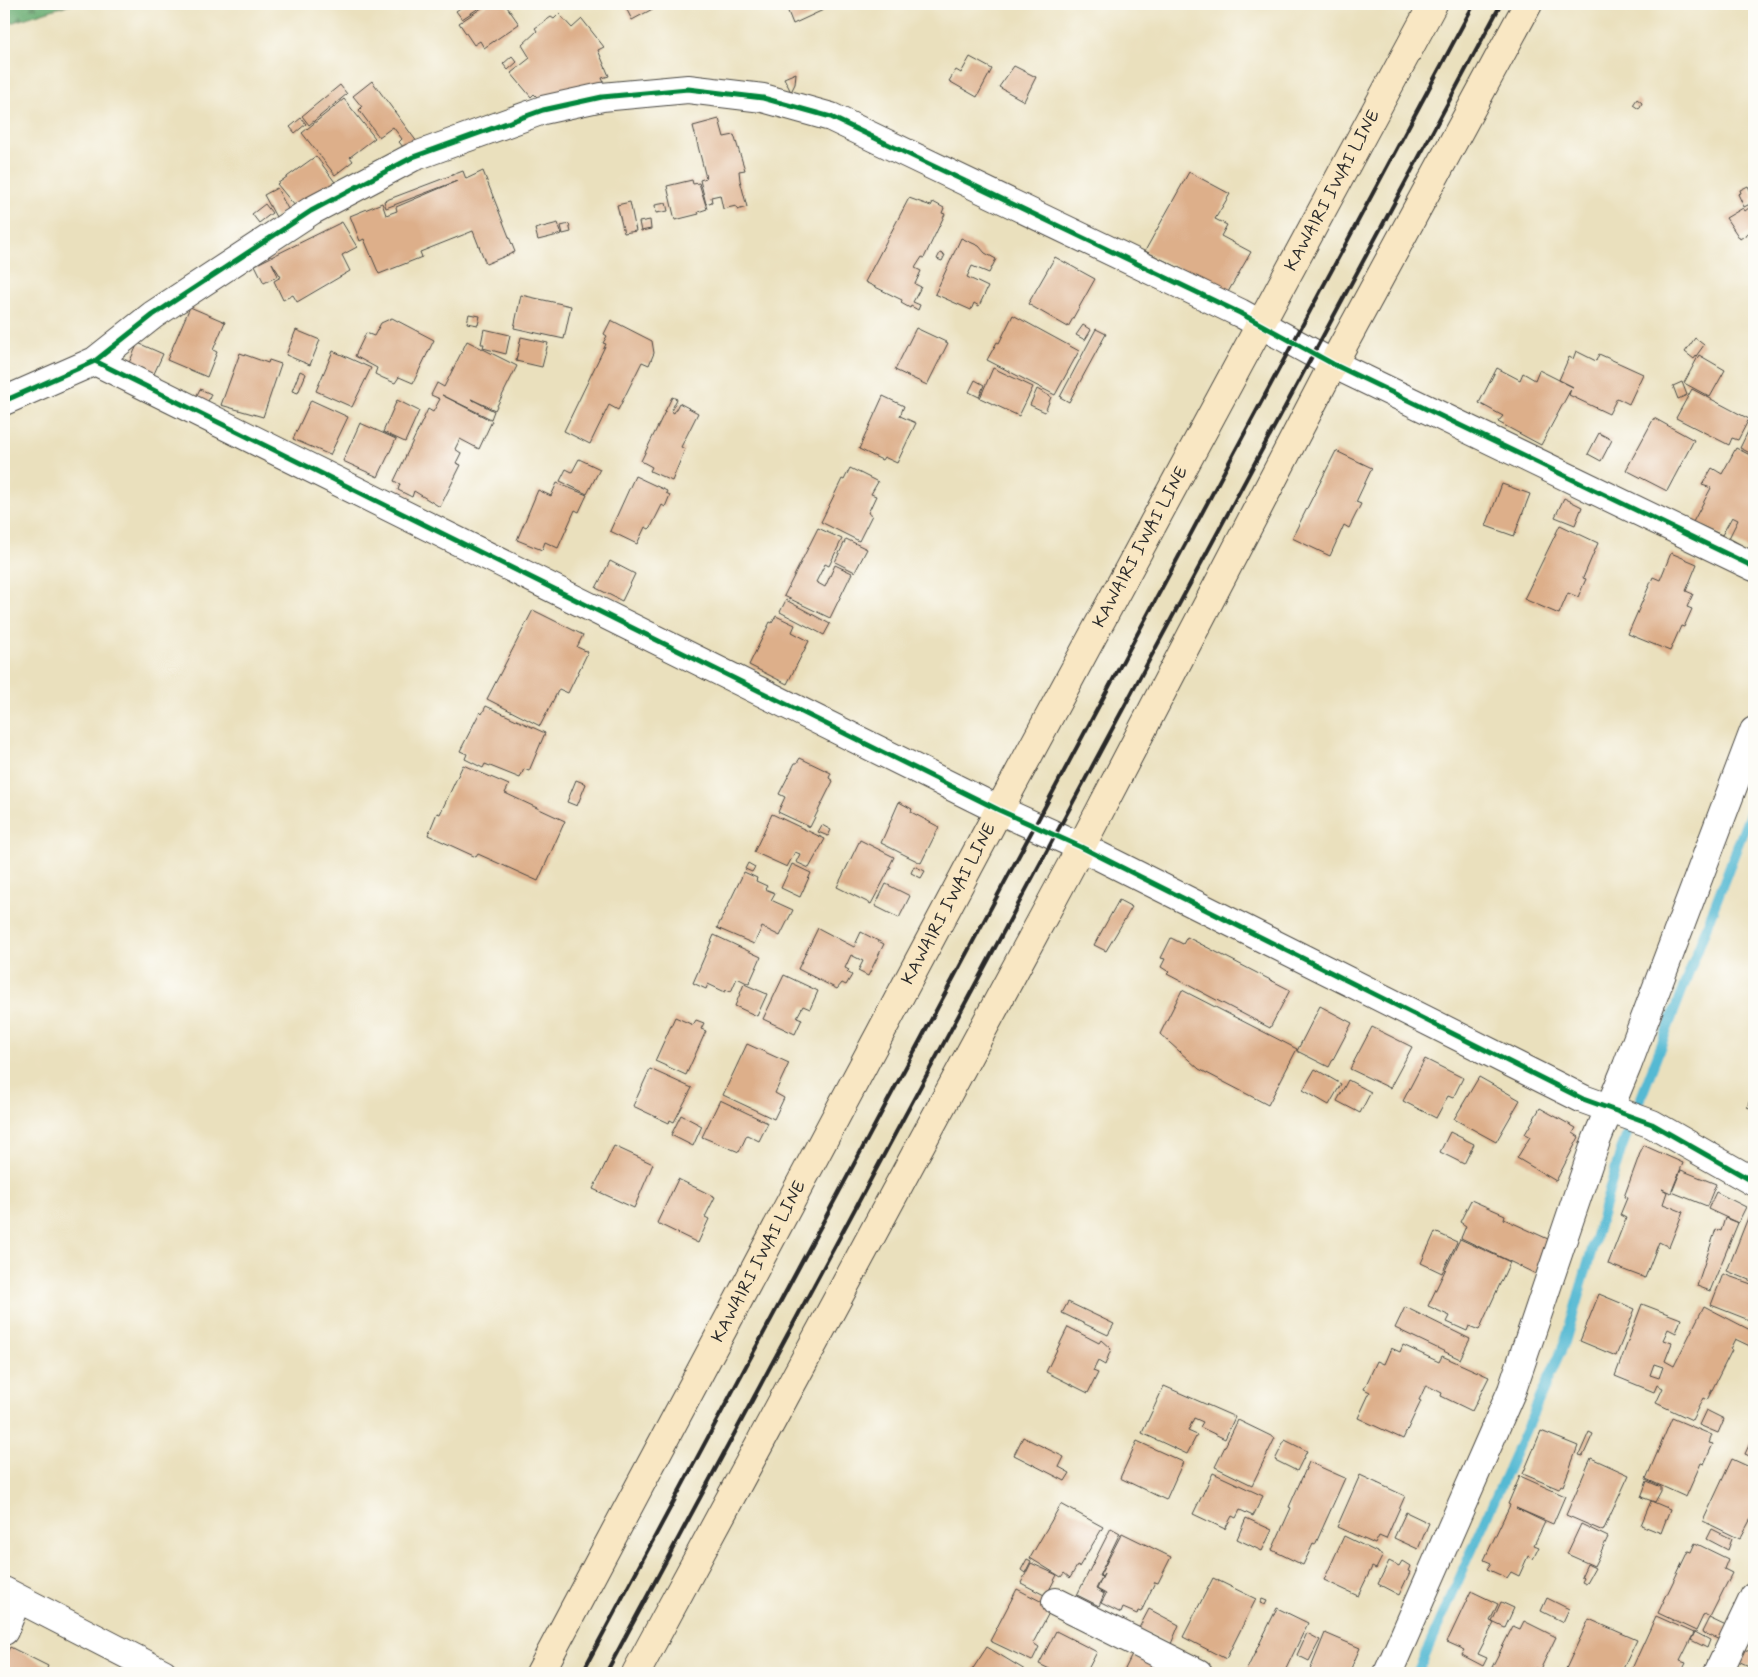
<svg xmlns="http://www.w3.org/2000/svg" width="1758" height="1677" viewBox="0 0 1758 1677" font-family="Mynerve,sans-serif">
  <style>
    .forest { fill: url(#forest-firs); stroke: #4a6c4e }
    .lines { fill: none; stroke-linecap: round; stroke-linejoin: round }
    .stream { stroke: #54b9d3; stroke-width: 10 }
    .building { fill: #ddaf8a; fill-rule: evenodd }
    .minor-casing { stroke: #484641; stroke-width: 30 }
    .secondary-casing { stroke: #484641; stroke-width: 30 }
    .minor { stroke: #fff; stroke-width: 28 }
    .secondary { stroke: #f9e7c3; stroke-width: 28 }
    .rail { stroke: #2b2b2b; stroke-width: 4 }
    .cycleway-casing { stroke: #fdfcf7; stroke-width: 8 }
    .cycleway { stroke: #00873e; stroke-width: 5 }
    .labels { text-anchor: middle; dominant-baseline: central; stroke-width: 4; stroke-linejoin: round; paint-order: stroke }
    .street-label { font-size: 18px; fill: #2b2b2b; stroke: #fdfcf7 }
  </style>
  <defs>
    <pattern id="forest-firs" width="22" height="20" patternUnits="userSpaceOnUse" patternTransform="scale(1.25)"><rect width="22" height="20" fill="#68ac71"/><path d="M5 1l3.5 6h-7zM16 11l3.5 6h-7z" fill="#568c5d"/></pattern>
  </defs>
  <rect width="100%" height="100%" fill="#fdfcf7"/>
  <filter id="ink" filterUnits="userSpaceOnUse"><feTurbulence type="fractalNoise" baseFrequency=".02" numOctaves="2"/><feDisplacementMap in="SourceGraphic" scale="10" xChannelSelector="R" yChannelSelector="G"/><feConvolveMatrix kernelMatrix="1 2 1 2 8 2 1 2 1" color-interpolation-filters="sRGB"/></filter>
  <filter id="wash" filterUnits="userSpaceOnUse"><feTurbulence type="fractalNoise" baseFrequency=".0096" numOctaves="4" result="noise"/><feDisplacementMap in="SourceGraphic" scale="20" xChannelSelector="R" yChannelSelector="G"/><feGaussianBlur stdDeviation="1.12" result="paint"/><feColorMatrix in="noise" values="0 0 0 0 0 0 0 0 0 0 0 0 0 0 0 0 0 1.4 0 .05"/><feComposite in="paint" operator="in"/></filter>
  <g filter="url(#wash)">
    <rect width="100%" height="100%" fill="#eae0bd"/>
    <path class="forest" d="M4,4H71L4,25Z"/>
    <g class="lines">
      <path class="stream" d="M1417,1673L1565,1342L1621,1150L1754,803"/>
    </g>
    <g id="blocks">
      <path class="building" d="M466,4H485L462,19L456,11Z
        M488,4H505L519,24L484,48L480,41L474,45L459,23Z
        M624,4H657L658,6L632,20Z
        M785,4H834V5L793,24Z
        M559,14L572,28L582,19L604,47L598,50L609,76L602,78L609,95L538,98L534,94L531,97L511,73L530,58L522,45L537,31L535,28L551,17L554,19Z
        M512,56L517,62L508,70L503,64Z
        M970,57L992,69L977,97L949,81L956,70L961,73Z
        M1014,66L1036,77L1024,101L999,87Z
        M796,73L795,84L791,92L784,78Z
        M372,81L420,146L409,154L399,142L402,139L393,127L379,137L359,110L362,107L353,96Z
        M340,85L347,94L309,125L302,116Z
        M344,99L375,138L350,157L353,161L335,175L302,133Z
        M1637,99L1642,103L1639,109L1633,105Z
        M301,118L306,124L295,133L290,127Z
        M719,119L724,137L734,135L745,170L739,171L740,180L747,207L737,210L736,206L723,209L720,195L711,197L712,202L706,204L700,180L706,178L693,126Z
        M316,156L337,185L300,212L277,184Z
        M463,171L466,179L483,171L515,252L486,264L473,231L420,252L422,257L379,274L364,239L360,241L350,216L382,203L386,215L397,211L396,207L457,181L386,208L384,201Z
        M1189,172L1230,194L1215,219L1227,225L1221,236L1251,252L1228,292L1145,251Z
        M692,180L693,184L699,183L707,209L698,212L699,214L675,220L667,186Z
        M1748,186L1754,198L1750,200L1752,203L1744,207L1738,194L1741,193L1740,190Z
        M277,188L288,209L276,217L264,195Z
        M909,198L931,206L933,202L944,208L942,213L945,214L924,258L922,257L915,268L921,271L915,284L921,287L913,302L920,305L918,310L911,306L910,308L901,303L902,300L865,282Z
        M630,202L636,231L624,233L617,205Z
        M666,203L668,211L656,213L655,205Z
        M265,204L272,213L259,223L252,214Z
        M1750,207L1754,213V229L1740,239L1726,218L1743,208L1745,211Z
        M650,220L651,229L641,231L639,222Z
        M342,222L357,247L342,255L350,271L297,302L293,295L283,300L274,281L281,277L272,263L278,276L264,283L255,265Z
        M558,223L562,234L538,240L535,229Z
        M569,224L571,232L563,234L561,226Z
        M961,238L979,246L985,253L996,259L989,273L972,266L967,277L988,287L979,306L974,303L971,310L935,294Z
        M940,253L945,255L942,261L937,259Z
        M1055,257L1095,279L1068,327L1028,304Z
        M521,295L571,306L564,339L514,328Z
        M190,307L225,322L213,350L217,352L207,377L167,360Z
        M469,314L480,316L478,325L467,323Z
        M1013,315L1079,351L1055,395L987,360L997,342L999,343Z
        M392,318L434,340L413,383L399,377L395,383L383,378L375,374L377,368L355,356L366,333L374,336L381,323Z
        M611,320L652,341L654,353L649,365L642,362L618,410L609,405L590,444L564,431L606,344L603,343L607,336L604,334Z
        M1083,325L1091,330L1085,340L1076,335Z
        M916,328L948,343L927,385L895,370Z
        M484,329L510,335L506,354L483,348L484,344H481Z
        M1096,329L1106,334L1069,402L1060,397Z
        M296,330L320,340L310,365L286,355Z
        M521,337L548,343L542,367L516,361Z
        M1695,338L1704,345L1694,359L1685,352Z
        M467,341L517,366L495,410L471,399L494,411L491,419L442,395L492,421L479,449L460,439L455,449L461,453L456,463L461,465L440,507L414,491L412,497L398,490L400,484L394,481L428,409L433,412L440,399L431,395L437,383L444,387Z
        M138,343L163,354L153,376L128,365Z
        M333,351L371,368L352,407L316,391Z
        M1576,351L1596,361L1599,354L1643,374L1629,404L1617,398L1609,414L1569,395L1571,389L1541,445L1498,422L1503,416L1479,403L1497,368L1520,380L1523,373L1535,380L1539,370L1573,387L1559,380L1569,357L1573,359Z
        M240,353L268,363L269,360L281,364L263,417L221,405Z
        M1699,355L1725,370L1710,397L1684,383Z
        M993,368L1033,387L1019,416L980,398Z
        M300,371L306,374L298,393L292,391Z
        M975,380L984,385L979,397L969,392Z
        M1682,382L1687,395L1678,399L1673,386Z
        M200,389L211,394L208,402L196,397Z
        M1037,389L1051,397L1045,412L1030,405Z
        M1692,389L1749,419L1738,440L1732,438L1729,445L1676,418Z
        M883,396L904,406L900,416L916,423L897,463L884,457L882,460L859,449Z
        M672,397L677,399L671,411L674,413L679,403L698,413L681,447L685,449L672,481L650,471L652,467L641,461Z
        M311,400L348,417L330,455L293,439Z
        M397,400L419,411L405,442L383,432Z
        M1654,418L1694,440L1667,491L1626,470Z
        M1754,419V455L1740,448Z
        M360,423L396,439L378,477L343,461Z
        M1599,433L1612,440L1601,461L1588,454Z
        M1736,448L1754,457V552L1729,538L1738,520L1732,517L1722,535L1693,522L1711,488L1702,485L1712,468L1722,474Z
        M1336,451L1372,468L1356,502L1361,504L1349,528L1344,525L1330,556L1292,538Z
        M579,459L600,469L587,494L560,481L566,469L572,472Z
        M850,468L878,482L871,494L876,496L868,513L872,515L859,541L821,522L842,479L844,480Z
        M635,476L667,491L666,493L670,495L665,507L662,505L651,527L649,529L645,527L637,544L610,531Z
        M557,483L587,495L579,512L575,510L558,548L545,542L542,550L517,540L538,490L551,496Z
        M1502,484L1530,494L1514,536L1486,526Z
        M1564,498L1582,507L1575,525L1555,517Z
        M1560,525L1598,543L1583,578L1586,579L1578,597L1568,593L1559,614L1524,599Z
        M818,528L842,539L829,566L825,564L816,582L825,587L835,565L852,573L830,618L784,596Z
        M846,539L867,549L855,572L835,562Z
        M1671,553L1697,564L1686,591L1693,594L1687,607L1692,609L1684,627L1681,626L1670,651L1628,634L1653,577L1660,580Z
        M610,561L635,574L622,601L596,588Z
        M786,600L830,624L824,635L780,612Z
        M533,610L583,635L577,647L588,652L568,693L559,689L540,726L487,699Z
        M776,616L795,625L792,632L809,641L787,684L749,665L770,622L772,623Z
        M486,706L545,733L529,771L524,769L520,778L485,764L483,768L465,759L467,754L460,751L480,712L482,714Z
        M800,758L831,773L829,778L833,781L810,827L778,812L785,797L779,794L795,763H797Z
        M463,765L509,785L505,793L565,821L538,881L478,854L476,857L428,835L437,813L440,814Z
        M576,780L586,784L577,806L567,802Z
        M899,802L912,809L911,812L939,827L921,863L881,843Z
        M772,814L825,839L809,868L796,862L800,854L795,852L787,867L754,852Z
        M822,825L831,830L828,836L818,832Z
        M860,840L894,857L889,867H891L871,904L837,887Z
        M748,863L755,867L752,872L745,869Z
        M792,864L811,873L800,897L781,888Z
        M914,866L925,871L921,878L911,873Z
        M744,872L757,878L756,881L767,886L765,889L775,893L771,900L793,910L780,936L762,927L754,944L717,928Z
        M886,884L910,896L899,918L875,906Z
        M1119,900L1132,907L1106,951L1094,945Z
        M818,928L854,947L861,932L884,944L868,976L858,971L863,961L851,955L845,968L849,970L847,972L852,975L846,985L842,983L837,989L798,969Z
        M714,935L761,957L749,984L737,978L731,992L726,990L725,992L708,984L706,989L693,983Z
        M1187,937L1290,990L1270,1028L1167,974L1169,972L1161,967L1165,959L1161,958L1171,938L1183,944Z
        M784,975L818,991L810,1009L803,1006L797,1017L802,1019L795,1034L763,1019Z
        M744,984L767,994L757,1016L735,1006Z
        M1182,990L1297,1049L1268,1105L1199,1069L1160,1034Z
        M1320,1006L1352,1023L1329,1067L1297,1051Z
        M675,1017L693,1025L696,1020L704,1023L701,1029L706,1031L686,1075L655,1061Z
        M1372,1027L1412,1047L1390,1088L1350,1069Z
        M747,1044L789,1063L775,1093L784,1098L774,1119L723,1095Z
        M1425,1059L1463,1078L1453,1098L1448,1096L1436,1118L1403,1101Z
        M650,1069L692,1088L674,1122L670,1120L669,1123L633,1106Z
        M1315,1069L1341,1084L1329,1105L1303,1090Z
        M1479,1077L1520,1100L1496,1142L1454,1119Z
        M1348,1080L1371,1092L1360,1113L1337,1101Z
        M720,1100L768,1123L759,1141L747,1135L739,1152L702,1137Z
        M1750,1100L1754,1102L1752,1109L1747,1107Z
        M1540,1108L1576,1128L1573,1133L1579,1137L1556,1181L1517,1158L1530,1137L1525,1134Z
        M681,1115L702,1126L693,1146L671,1135Z
        M1450,1132L1474,1144L1464,1164L1440,1152Z
        M1643,1145L1683,1163L1671,1193L1662,1189L1667,1192L1663,1204L1683,1212L1669,1247L1659,1242L1645,1278L1608,1264L1626,1218L1620,1215L1627,1198L1624,1197Z
        M614,1146L653,1164L634,1208L593,1189Z
        M1681,1170L1716,1184L1707,1206L1672,1192Z
        M678,1179L715,1197L705,1217L709,1219L698,1243L657,1223Z
        M1716,1192L1746,1207L1738,1223L1708,1209Z
        M1471,1200L1505,1215L1504,1219L1548,1239L1536,1274L1461,1238L1466,1226L1460,1222Z
        M1753,1205L1754,1206V1282L1727,1271Z
        M1725,1218L1738,1223L1710,1291L1697,1286L1716,1229L1721,1231Z
        M1435,1232L1457,1242L1442,1273L1421,1263Z
        M1460,1239L1510,1262L1479,1330L1469,1326L1467,1331L1447,1322L1450,1316L1428,1306Z
        M1723,1274L1754,1285V1304L1749,1320L1711,1305Z
        M1599,1294L1635,1309L1616,1356L1580,1341Z
        M1068,1302L1114,1324L1108,1335L1062,1313Z
        M1642,1304L1681,1319L1676,1333L1668,1329L1663,1340L1672,1343L1665,1361L1674,1366L1704,1306L1754,1332V1348L1735,1339L1730,1349L1732,1350L1707,1400L1703,1398L1692,1420L1656,1403L1663,1388L1657,1385L1654,1392L1615,1376ZM1654,1364L1663,1367L1659,1378L1650,1375Z
        M1405,1307L1470,1339L1460,1359L1395,1328Z
        M1068,1327L1099,1343L1101,1340L1111,1349L1105,1365L1098,1361L1093,1371L1098,1373L1088,1393L1046,1372Z
        M1403,1345L1439,1362L1442,1356L1489,1377L1472,1411L1441,1396L1442,1393L1426,1385L1419,1400L1421,1401L1403,1439L1358,1418L1370,1392L1364,1389L1377,1361L1384,1364L1391,1348L1400,1352Z
        M1164,1386L1235,1417L1225,1439L1200,1427L1203,1422L1194,1418L1188,1431L1197,1435L1187,1454L1142,1433Z
        M1706,1410L1724,1419L1718,1433L1699,1425Z
        M1672,1418L1712,1435L1709,1443L1713,1444L1704,1464L1701,1463L1686,1497L1646,1479Z
        M1238,1420L1275,1438L1252,1485L1215,1467Z
        M1541,1431L1578,1446L1563,1486L1561,1485L1559,1489L1523,1474Z
        M1589,1432L1593,1434L1583,1456L1579,1455Z
        M1754,1434V1458L1745,1454Z
        M1023,1437L1064,1457L1059,1467L1070,1473L1065,1481L1014,1455Z
        M1285,1440L1307,1451L1297,1471L1275,1460Z
        M1137,1441L1183,1462L1166,1500L1120,1478Z
        M1591,1458L1629,1475L1603,1531L1566,1515Z
        M1732,1459L1754,1469V1513L1740,1539L1703,1521Z
        M1309,1462L1345,1478L1315,1545L1313,1544L1303,1565L1272,1550L1291,1508L1289,1507Z
        M1213,1473L1263,1496L1253,1516L1240,1510L1236,1518L1232,1516L1225,1529L1193,1514Z
        M1360,1475L1405,1496L1386,1539L1379,1536L1375,1544L1337,1527Z
        M1520,1476L1565,1496L1553,1524L1516,1508L1545,1522L1534,1545L1539,1547L1533,1559L1528,1556L1519,1576L1511,1572L1507,1578L1487,1569L1491,1563L1484,1560L1510,1505L1508,1504Z
        M1647,1481L1661,1487V1491L1655,1502L1641,1497Z
        M1651,1501L1670,1509L1661,1533L1641,1525Z
        M1061,1504L1103,1527L1079,1567L1077,1566L1070,1578L1064,1573L1061,1577L1030,1558Z
        M1406,1512L1429,1523L1418,1549L1394,1538Z
        M1246,1518L1272,1530L1262,1551L1237,1539Z
        M1581,1524L1608,1537L1594,1566L1567,1554Z
        M1111,1528L1120,1533L1099,1576L1102,1577L1096,1589L1104,1594L1099,1606L1077,1595Z
        M1712,1529L1732,1539L1728,1550L1707,1539Z
        M1122,1533L1171,1557L1158,1583L1155,1582L1141,1612L1138,1611L1137,1614L1123,1608L1121,1613L1101,1603L1106,1594L1097,1589L1104,1574L1102,1577L1100,1575Z
        M1344,1536L1383,1555L1376,1569L1372,1567L1358,1596L1324,1580Z
        M1695,1543L1728,1559L1724,1569L1732,1573L1710,1617L1704,1614L1696,1631L1658,1613L1688,1551L1691,1552Z
        M1027,1559L1031,1561L1025,1573L1021,1570Z
        M1389,1561L1399,1566L1402,1561L1410,1566L1408,1571L1410,1572L1399,1595L1378,1584Z
        M1031,1563L1057,1575L1046,1596L1021,1583Z
        M1587,1564L1595,1568L1586,1584L1582,1582L1584,1578L1581,1577Z
        M1213,1578L1256,1599L1226,1659L1183,1637Z
        M1017,1589L1052,1607L1033,1643L1039,1647L1032,1661L990,1641Z
        M1471,1591L1498,1604L1490,1621L1494,1623L1478,1654L1487,1658L1483,1666L1462,1655L1465,1650L1447,1642Z
        M1547,1598L1569,1609L1563,1622L1541,1611Z
        M1262,1599L1267,1601L1265,1605L1260,1603Z
        M1501,1602L1514,1608L1505,1628L1492,1622Z
        M1277,1608L1308,1623L1284,1673H1245Z
        M1149,1609L1179,1625L1171,1644L1139,1628Z
        M1656,1616L1694,1633L1680,1661L1686,1663L1681,1673H1630Z
        M1709,1618L1728,1627L1722,1641L1702,1632Z
        M1589,1619L1637,1640L1621,1673H1564Z
        M1524,1621L1556,1637L1540,1670L1535,1668L1532,1673H1501L1491,1669L1513,1626L1520,1629Z
        M1056,1631L1097,1652L1086,1673H1058L1039,1664Z
        M1695,1632L1710,1640L1707,1648L1691,1640Z
        M1307,1633L1320,1640L1309,1661L1297,1655Z
        M1325,1633L1360,1648L1349,1673H1318L1310,1670Z
        M10,1647L48,1666L45,1673H4V1658Z
        M987,1647L1025,1670L1023,1673H970Z
        M1744,1649L1754,1654L1749,1666L1738,1661Z
        M1132,1655L1167,1672V1673H1123Z"/>
    </g>
  </g>
  <g filter="url(#ink)">
    <use href="#blocks" fill-opacity="0" stroke="#484641" stroke-width="1"/>
    <g class="lines">
      <g class="minor-casing">
        <path id="minor" d="M95,361L999,810L1081,847L1583,1099L1652,1124L1754,1182
          M4,401L95,361L153,315L311,211L413,157L543,110L602,97L688,89L763,98L831,117L1240,313L1333,364L1754,567
          M4,1591L163,1673
          M1056,1602L1198,1673
          M4,1631L17,1599
          M1388,1673L1512,1390L1596,1141L1627,1066L1754,731
          M1718,1673L1754,1597"/>
      </g>
      <g class="secondary-casing">
        <g id="secondary">
          <path id="s1" d="M540,1673L999,810L1433,4"/>
          <path d="M636,1673L1081,847L1333,364L1528,4"/>
        </g>
      </g>
      <use href="#minor" class="minor"/>
      <use href="#secondary" class="secondary"/>
      <path class="rail" d="M582,1673L1474,4
        M606,1673L1501,4"/>
      <g class="cycleway-casing">
        <path id="cycleway" d="M95,361L999,810L1081,847L1583,1099L1652,1124L1754,1182
          M4,401L95,361L153,315L311,211L413,157L543,110L602,97L688,89L763,98L831,117L1240,313L1333,364L1754,567"/>
      </g>
      <use href="#cycleway" class="cycleway"/>
    </g>
  </g>
  <g class="labels">
    <g class="street-label">
      <text stroke="none"><textPath href="#s1" startOffset="1681">KAWAIRI IWAI LINE</textPath></text>
      <text stroke="none"><textPath href="#s1" startOffset="1276">KAWAIRI IWAI LINE</textPath></text>
      <text stroke="none"><textPath href="#s1" startOffset="871">KAWAIRI IWAI LINE</textPath></text>
      <text stroke="none"><textPath href="#s1" startOffset="466">KAWAIRI IWAI LINE</textPath></text>
    </g>
  </g>
  <rect width="1758" height="1677" fill="none" stroke="#fdfcf7" stroke-width="20"/>
</svg>
